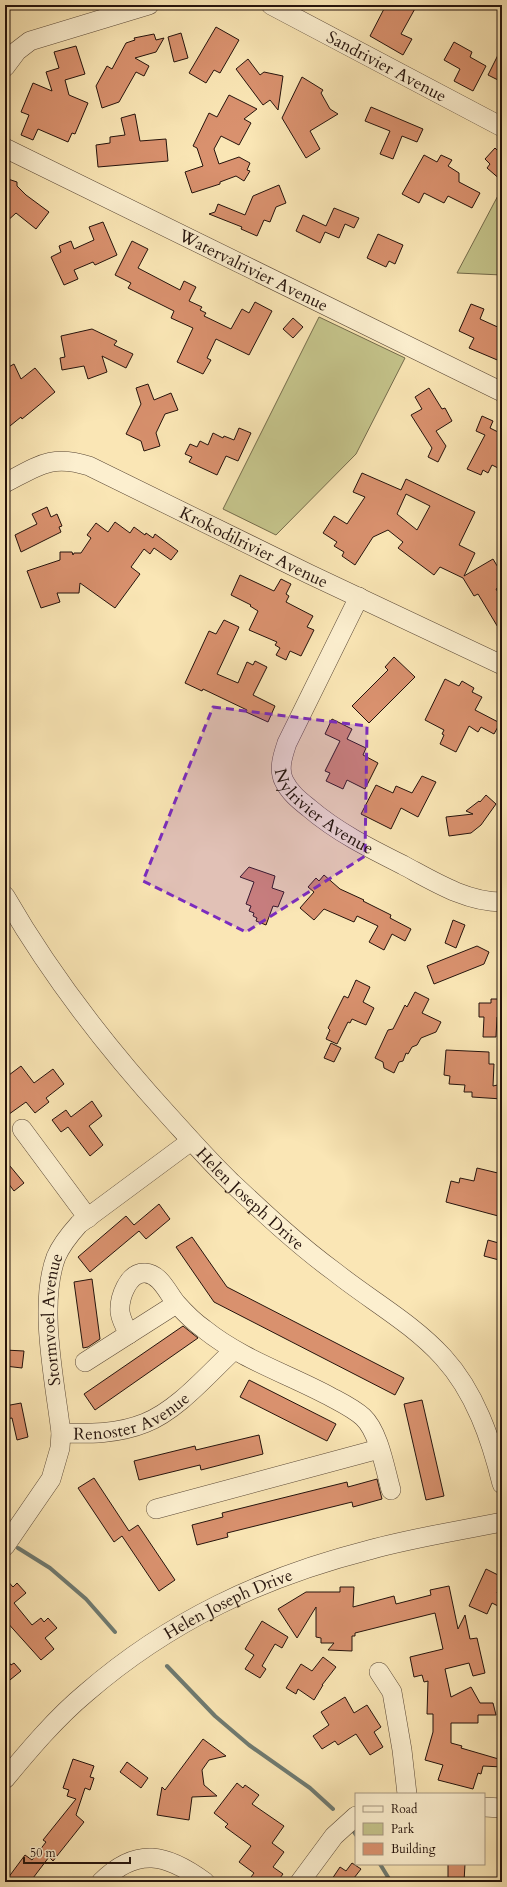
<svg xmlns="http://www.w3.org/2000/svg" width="507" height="1887" viewBox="0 0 507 1887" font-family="Cardo,serif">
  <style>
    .green { fill: #c4c38a; stroke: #746b4b }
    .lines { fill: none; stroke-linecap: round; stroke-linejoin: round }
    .stream { stroke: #6e7a71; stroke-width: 4 }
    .building { fill: #d9916e; stroke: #25130c; fill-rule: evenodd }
    .minor-casing { stroke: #5a4836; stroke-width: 20 }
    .minor { stroke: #fcefcf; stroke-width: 19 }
    .marked { fill: #7b2cbf; fill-opacity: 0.2; stroke: #7b2cbf; stroke-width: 3; stroke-dasharray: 8 5; stroke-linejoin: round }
    .labels { text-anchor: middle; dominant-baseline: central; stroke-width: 3; stroke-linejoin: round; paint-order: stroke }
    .street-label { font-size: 17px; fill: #25130c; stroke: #fcefcf }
  </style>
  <rect width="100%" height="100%" fill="#fae6b5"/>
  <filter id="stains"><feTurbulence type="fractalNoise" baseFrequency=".005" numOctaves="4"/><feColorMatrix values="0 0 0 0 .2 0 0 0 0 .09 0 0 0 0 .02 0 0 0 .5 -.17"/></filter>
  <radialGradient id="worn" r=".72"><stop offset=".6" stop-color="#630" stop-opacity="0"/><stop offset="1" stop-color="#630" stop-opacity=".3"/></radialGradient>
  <path class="green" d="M502,188V275L457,273Z
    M319,317L405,358L356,454L276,535L223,509Z"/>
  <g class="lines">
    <path class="stream" d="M18,1548L50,1568L86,1599L115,1632
      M167,1666L215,1716L249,1745L310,1788L333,1809
      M354,1832L356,1835
      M380,1864L391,1882"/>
  </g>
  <path class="building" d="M386,5H417L401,34L412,39L403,55L370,36Z
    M216,27L239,40L220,73L214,70L206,83L189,73Z
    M181,33L188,58L174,62L168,37Z
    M154,34L156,40L164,38L156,52L135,58L149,66L144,76L136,72L119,102L102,108L96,86L107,66L112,69L126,43L135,40L134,38Z
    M454,42L472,52L470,57L486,66L473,91L454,81L460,69L444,60Z
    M76,46L85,74L65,80L69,95L88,103L75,134L72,133L68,142L38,129L33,140L21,135L29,115L21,112L33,83L52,91L46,72L59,68L54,52Z
    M502,47V82L488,75Z
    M248,59L260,75L264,72L283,76L278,110L270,100L263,105L236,69Z
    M302,77L323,90L321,93L330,109L338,114L310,131L320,149L306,158L282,118Z
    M229,95L257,109L244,119L251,123L239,145L221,136L214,149L219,164L239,157L250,163L247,170L250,171L244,181L236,176L220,182V184L192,193L185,172L203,166L197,148L193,146L209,113L217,117Z
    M371,107L423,129L417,142L402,136L393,159L380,154L390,131L365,121Z
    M135,114L140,141L166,139L168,161L98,167L96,145L110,143V137L125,135L121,118Z
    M495,148L500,153L502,150V181L487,168L490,164L485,159Z
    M424,155L437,162L441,155L452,160L448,166L459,173V182L480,193L472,208L448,196L444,203L424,193L419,203L402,194Z
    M5,178L17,182V186L26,195L49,212L36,229L16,213L5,223Z
    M279,185L286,203L276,207L270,222L264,220L257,236L241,229L242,227L209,214L215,212L218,204L245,215L253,196Z
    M334,208L359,218L354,228L345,224L339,238L325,232L320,243L296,231L303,215L326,226Z
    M103,222L117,255L95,265L93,262L74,270L78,279L64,285L51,257L61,252L59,246L71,241L74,249L94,240L89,227Z
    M378,234L403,245L395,264L389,261L386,267L367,258Z
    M132,241L148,249L138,268L180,290L184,281L196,287L189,301L202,307L200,310L206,313L204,316L231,329L242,309L249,313L255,302L272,311L249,355L216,339L207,358L211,360L203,374L177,362L193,328L171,318L174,311L128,288L131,283L115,275Z
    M471,304L484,309L480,319L502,329V362L469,348L474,338L459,331Z
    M293,318L303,327L293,338L283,329Z
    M92,329L117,341L114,345L133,354L126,368L102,356L107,372L88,379L84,366L62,370L60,358L65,357L61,336Z
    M14,364L21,379L35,368L55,392L22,419L21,417L5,430V369Z
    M148,384L154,400L171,393L178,410L165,414L156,433L160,446L144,451L141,441L126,434L141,404L136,388Z
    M429,388L442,409L445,408L452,421L436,431L446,446L438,462L428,457L432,448L411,415L422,409L415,397Z
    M482,416L493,421L490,428L502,434V470L492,465L488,473L483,470L481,475L467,469L485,435L476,431Z
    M239,428L251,433L238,461L226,456L217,475L189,462L192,457L185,454L190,444L197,447L200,441L208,445L213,433L223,438L224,436L234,440Z
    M362,473L401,490L406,479L475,512L459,545L475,553L464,576L493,559L502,574V585L496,589L502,599V634L478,594L474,596L463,578L440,567L434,575L398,548L403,542L388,530L373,537L355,565L342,556L344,552L334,546L337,542L323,533L334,516L347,524L365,497L353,492ZM406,494L430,506L417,530L397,514Z
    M47,507L51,517L57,514L62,526L59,527L61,532L21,552L15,535L37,524L32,514Z
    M115,522L130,533L134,527L145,535L146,533L153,538L155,534L178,551L171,560L154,548L150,554L144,549L131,567L140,574L115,608L80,583L79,593H57L60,602L41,608L27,571L60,560V552H72L73,555L74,553H81L91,538L87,535L96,523L108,532Z
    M240,575L274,591L281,579L291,584L286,594L289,596L286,602L313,616L307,627L314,630L301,656L290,651L286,660L276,655L280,648L275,645L277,642L249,630L258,611L250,606L251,605L231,595Z
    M224,620L239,627L217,674L238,683L247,662L253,665L255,661L267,667L253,695L275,706L268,722L246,712L247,710L203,689L202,691L185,683L209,631L216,634Z
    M394,657L415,677L369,723L352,706L388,670L385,667Z
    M445,679L459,686L462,681L474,688L472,692L482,697L475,710L500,723L494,734L481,727L478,732L469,726L456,752L440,744L444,735L442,734L444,730L425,720Z
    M332,719L352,729L347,739L366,748L363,755L378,763L365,789L347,780L343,789L326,781L330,773L325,771L340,741L325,734Z
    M422,776L436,782L418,817L401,808L391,829L361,814L376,785L393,793L396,786L412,793Z
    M486,795L496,804L481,825L471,833L449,836L446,817L473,814L466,811L479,801L480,802Z
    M249,867L275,876L272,888L284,892L278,907L273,906L266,925L256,921L257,918L253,916L254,913L249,911L251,906L246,904L254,882L240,877Z
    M324,875L340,889L364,900L363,901L391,915L390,918L411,929L405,941L392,934L384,950L369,942L378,926L357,916L354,922L324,909L314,920L300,908L314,892L308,887L316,878L319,881Z
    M453,920L465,925L456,948L445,943Z
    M477,946L489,952L484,964L434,984L427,966Z
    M356,980L370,987L363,1002L374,1008L366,1025L352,1019L350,1023L348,1022L337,1044L326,1039L330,1030L328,1028L344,996L348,998Z
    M415,992L429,999L422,1013L441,1022L436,1032L421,1038L417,1045L412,1047L408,1054L406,1053L403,1061L399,1062L394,1073L384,1068L383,1062L375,1058L388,1030L393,1029L405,1005L407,1007Z
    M491,999H502V1017H497L496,1037H483L484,1017H479V1003H491Z
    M331,1043L341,1048L334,1062L324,1058Z
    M446,1050L489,1052V1064H494L493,1086L502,1084V1099L472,1097V1092H464L465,1085L449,1084L450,1076L444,1075Z
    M21,1066L34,1083L53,1069L64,1084L46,1098L49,1102L35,1113L26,1102L5,1117V1078Z
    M92,1101L102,1116L89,1126L103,1145L90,1156L68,1127L61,1132L52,1120L66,1110L71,1117Z
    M5,1160L24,1183L14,1191L5,1179Z
    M477,1168L502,1174V1217L446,1202L451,1181L459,1183L460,1178L474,1181Z
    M159,1204L170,1219L146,1239L139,1231L90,1272L78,1257L126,1216L134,1225Z
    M192,1237L227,1287L404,1378L395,1395L214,1302L176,1247Z
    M488,1240L502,1244L499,1260L484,1256Z
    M92,1279L100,1339L88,1347L83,1348L74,1282Z
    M183,1326L198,1338L95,1410L84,1394Z
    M5,1350L24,1351L22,1368L5,1366Z
    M249,1380L336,1424L327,1441L240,1397Z
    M422,1400L444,1496L426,1500L404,1404Z
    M21,1403L28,1437L17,1440L12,1418L5,1419V1406Z
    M259,1435L263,1454L201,1470L200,1465L139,1480L134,1461L195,1446L196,1450Z
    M94,1478L129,1531L138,1525L175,1580L159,1591L122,1536L114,1542L78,1488Z
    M377,1479L382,1499L353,1507L352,1502L227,1533L228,1537L197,1545L192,1525L223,1517L222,1513L347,1482L348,1487Z
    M486,1569L502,1577V1582L497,1593L502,1595V1608L492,1603L487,1614L469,1606Z
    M5,1578L13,1587L17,1583L26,1593L14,1603L32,1625L41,1618L44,1622L48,1618L57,1628L45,1638L54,1649L41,1660L5,1620Z
    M449,1586L458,1629L465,1615L470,1639L477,1638L485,1673L473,1676L469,1663L445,1669L451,1697L471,1687L480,1703H493L496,1715H478V1723H451V1743L462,1746L461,1748L502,1760V1767L483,1766L481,1774L478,1773L473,1789L438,1780L443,1765L425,1760L433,1732V1714H427L428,1681L424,1682L422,1675L414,1677L410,1657L443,1649L435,1613L355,1633V1636H352V1651L328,1650L334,1643H321V1638L316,1637V1607L297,1638L278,1609L306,1592H340V1587H354L353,1607L394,1596L396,1604L431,1595L430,1590Z
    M262,1621L288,1637L282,1648L275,1644L262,1666L266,1669L260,1678L245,1669L254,1655L245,1649Z
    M5,1657L11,1665L14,1663L21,1671L5,1684Z
    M323,1657L336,1667L322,1685H323L314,1700L298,1689L296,1694L286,1688L301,1664L312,1671Z
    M345,1697L354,1713L367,1705L381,1727L374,1732L383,1747L370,1755L356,1734L338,1745L335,1741L322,1749L313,1736L329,1725L321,1712Z
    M203,1739L226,1756L209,1760L202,1770L204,1785L217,1796L192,1797L189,1820L157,1815L162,1787L165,1790Z
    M73,1759L94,1766L90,1777L94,1778L90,1790L85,1788L76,1815L84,1822L53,1861L49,1857L30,1882H5L25,1855L32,1860L46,1842L43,1840L76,1799L67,1796L69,1790L63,1788Z
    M127,1762L148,1778L141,1788L120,1772Z
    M237,1783L243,1788L245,1785L259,1795L252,1804L284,1826L272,1843L284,1852L273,1867L283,1874L277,1882H258L251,1877L254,1873L239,1862L251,1846L225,1827L228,1824L214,1813Z
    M352,1863L361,1869L354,1878L360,1882H330L340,1867L346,1871Z
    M448,1864H465L464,1882H448Z"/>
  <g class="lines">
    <g class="minor-casing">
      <g id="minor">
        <path id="s1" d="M271,5L502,127"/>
        <path d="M5,67L17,51L30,41L149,5"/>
        <path id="s2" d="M5,148L502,392"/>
        <path id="s3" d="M5,483C38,466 51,454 89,466L309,574L502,665"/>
        <path id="s4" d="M359,597L287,743C283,755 278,769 284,781C290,793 299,800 309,808C337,832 369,848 403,865C433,881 466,902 502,902"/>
        <path id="s5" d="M5,896C51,976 107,1048 169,1116C189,1138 209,1161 231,1182C264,1213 298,1245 335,1272C370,1300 412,1323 443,1357C475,1392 491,1439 502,1484"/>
        <path d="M22,1129L88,1218"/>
        <path d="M129,1334C125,1327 121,1320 120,1312C119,1298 128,1272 145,1273C161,1274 168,1294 177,1304C185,1313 194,1322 204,1329C241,1359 288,1374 329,1396C340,1402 353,1408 363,1417C379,1432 385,1469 391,1490"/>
        <path d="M85,1362L176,1304"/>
        <path id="s6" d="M61,1433C89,1434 118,1434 145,1423C178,1410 208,1374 234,1350"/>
        <path d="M156,1509L379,1449"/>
        <path id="s7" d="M5,1546L51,1479L60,1448L61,1433C55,1382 38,1305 56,1257C61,1245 70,1234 79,1224L191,1141"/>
        <path d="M379,1672L392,1692L402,1750L407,1794"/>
        <path id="s8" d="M5,1779C30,1749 56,1718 86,1693C169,1621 263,1577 369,1550C412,1538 458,1531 502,1522"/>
        <path d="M484,1807L502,1808"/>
        <path d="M101,1882C137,1846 167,1854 205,1882"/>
        <path d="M300,1882L334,1836L356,1816"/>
      </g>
    </g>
    <use href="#minor" class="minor"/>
  </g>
  <path class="marked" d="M213,707L367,726L365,856L246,932L143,881Z"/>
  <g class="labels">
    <g class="street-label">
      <text stroke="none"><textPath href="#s1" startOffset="131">Sandrivier Avenue</textPath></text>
      <text stroke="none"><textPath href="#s2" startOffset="277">Watervalrivier Avenue</textPath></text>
      <text stroke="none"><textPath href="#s3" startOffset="273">Krokodilrivier Avenue</textPath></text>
      <text stroke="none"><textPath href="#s4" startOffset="252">Nylrivier Avenue</textPath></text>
      <text stroke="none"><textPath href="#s5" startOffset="391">Helen Joseph Drive</textPath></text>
      <text stroke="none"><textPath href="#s7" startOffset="243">Stormvoel Avenue</textPath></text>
      <text stroke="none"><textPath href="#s6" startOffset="74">Renoster Avenue</textPath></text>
      <text stroke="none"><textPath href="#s8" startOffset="287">Helen Joseph Drive</textPath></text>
    </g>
  </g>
  <rect width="507" height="1887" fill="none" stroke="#fae6b5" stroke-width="20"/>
  <rect x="6" y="6" width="495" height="1875" fill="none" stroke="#25130c" stroke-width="2"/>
  <rect x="10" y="10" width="487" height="1867" fill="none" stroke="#25130c"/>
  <rect x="355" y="1793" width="130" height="72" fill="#fcefcf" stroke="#a69781"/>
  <rect x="363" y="1806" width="20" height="6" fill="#fcefcf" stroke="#a69781"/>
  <text x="391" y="1813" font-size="12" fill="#25130c">Road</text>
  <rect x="363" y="1823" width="20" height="12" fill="#c4c38a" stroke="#a69781"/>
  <text x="391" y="1833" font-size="12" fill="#25130c">Park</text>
  <rect x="363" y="1843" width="20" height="12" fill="#d9916e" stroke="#a69781"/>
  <text x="391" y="1853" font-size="12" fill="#25130c">Building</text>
  <path d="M24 1857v6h106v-6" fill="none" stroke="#25130c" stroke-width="2"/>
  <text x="30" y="1857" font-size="12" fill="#25130c" stroke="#fcefcf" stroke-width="3" paint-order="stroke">50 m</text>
  <rect width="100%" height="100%" filter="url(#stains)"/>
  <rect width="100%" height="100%" fill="url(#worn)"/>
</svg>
